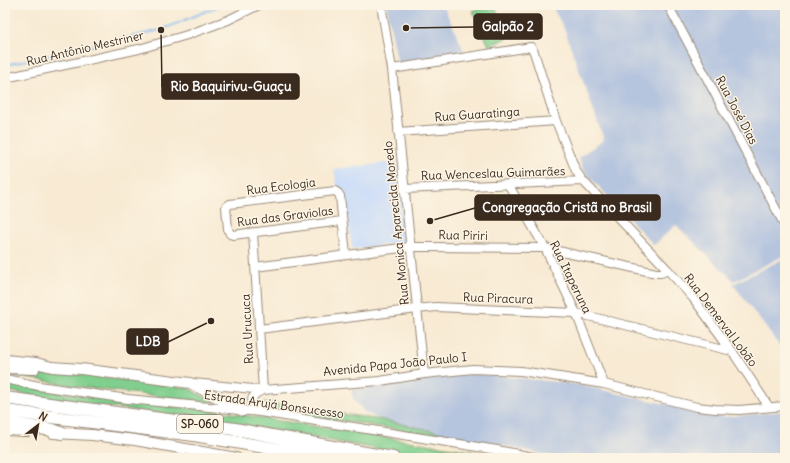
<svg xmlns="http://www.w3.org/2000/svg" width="790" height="463" viewBox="0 0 790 463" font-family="Delius,sans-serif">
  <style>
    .built { fill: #c9dcf9 }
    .industrial { fill: #b6c5de }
    .green { fill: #80cf8e; stroke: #5e7c56 }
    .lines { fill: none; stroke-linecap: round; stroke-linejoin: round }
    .stream { stroke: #7bb5ec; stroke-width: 2 }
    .minor-casing { stroke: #9a8a78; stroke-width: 10 }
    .major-casing { stroke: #9a8a78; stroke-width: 12 }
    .highway-casing { stroke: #9a8a78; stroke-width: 14 }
    .minor { stroke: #fff; stroke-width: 8 }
    .major { stroke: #fff; stroke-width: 10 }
    .highway { stroke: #fff; stroke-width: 12 }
    .labels { text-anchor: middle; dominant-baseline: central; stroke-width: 3; stroke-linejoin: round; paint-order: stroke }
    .shield { fill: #fcf5e5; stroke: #75675a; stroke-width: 1 }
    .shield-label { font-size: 11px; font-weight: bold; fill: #3b2a1e }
    .street-label { font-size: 12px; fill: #3b2a1e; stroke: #fcf5e5 }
    .leader { fill: none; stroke: #3b2a1e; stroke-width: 1.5 }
    .callout-dot { fill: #3b2a1e; stroke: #fcf5e5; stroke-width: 1.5 }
    .callout { fill: #3b2a1e; stroke: #3b2a1e; stroke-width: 1.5 }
    .callout-label { font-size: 13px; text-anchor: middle; font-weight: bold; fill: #fff }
  </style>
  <rect width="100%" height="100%" fill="#fcf5e5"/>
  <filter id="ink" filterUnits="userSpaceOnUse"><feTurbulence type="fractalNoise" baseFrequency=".025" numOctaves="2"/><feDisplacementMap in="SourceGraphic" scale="8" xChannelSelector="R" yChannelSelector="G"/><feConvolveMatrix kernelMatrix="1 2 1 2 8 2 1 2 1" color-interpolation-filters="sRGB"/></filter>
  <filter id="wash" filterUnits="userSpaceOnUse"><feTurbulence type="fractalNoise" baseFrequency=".012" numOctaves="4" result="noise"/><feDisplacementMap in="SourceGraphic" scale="16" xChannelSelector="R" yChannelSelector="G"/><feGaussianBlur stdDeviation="0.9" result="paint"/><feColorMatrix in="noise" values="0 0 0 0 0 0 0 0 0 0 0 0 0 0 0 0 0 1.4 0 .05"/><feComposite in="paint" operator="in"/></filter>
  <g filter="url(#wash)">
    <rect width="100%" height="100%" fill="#f8ead3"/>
    <path class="built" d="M396,162L398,168L406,242L352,249L344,190L337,187L334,169Z"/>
    <path class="industrial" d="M386,5H443L464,51L398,64Z
      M551,5H785V255L734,281L676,225L654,245L583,170L579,157L604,140L564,28Z
      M785,258V353L733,284Z
      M472,373L575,384L724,417L785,411V458H561L382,420L366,413L354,400L351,390Z"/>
    <path class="green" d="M486,5H494L509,37L489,46L473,11Z
      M5,374H76L188,388L215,403L80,387Z
      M5,384L116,401L218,411L471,451L507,458H429L213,420L51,400L5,390Z
      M264,402L382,420L493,444L272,410L267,407Z"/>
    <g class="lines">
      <path class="stream" d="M5,65L161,30L221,5"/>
    </g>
  </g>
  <g filter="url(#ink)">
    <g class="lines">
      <g class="minor-casing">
        <path id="minor" d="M381,5L392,69L424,374
          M668,5L785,226
          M392,69L531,47L534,52L556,121L576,171L583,181L668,270L693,298L732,351L769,407
          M5,78L139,49L187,35L228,20L259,5
          M398,132L556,121
          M508,184L545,248L576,313L604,384
          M404,189L583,181
          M342,221L233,235L230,234L228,229L226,207L230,204L335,191L338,193L340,196L346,255
          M253,233L263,390
          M255,267L393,249L410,247H427L545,248L656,273H661L668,270
          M259,329L417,309L436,307L576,313L732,351
          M5,379L39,386L128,399L260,412L497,450L538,458
          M193,383L263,390L380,381L424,374L473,369L521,371L604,384L697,407L715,409L739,410L785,406
          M260,412C249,402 249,396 263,390"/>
      </g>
      <g class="major-casing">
        <path id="major" d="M5,360L36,363L52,367L81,369L190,383L243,411
          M5,368L34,369
          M5,430L27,431
          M53,433L92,435L135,440L236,458"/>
      </g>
      <g class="highway-casing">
        <path id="highway" d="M5,398L235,429L393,458
          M5,411L194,435L329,458
          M5,423L53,430L61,433"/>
      </g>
      <use href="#minor" class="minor"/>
      <use href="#major" class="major"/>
      <use href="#highway" class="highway"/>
    </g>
  </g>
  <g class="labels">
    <rect class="shield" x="177" y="415" width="46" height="18" rx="3"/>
    <g class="shield-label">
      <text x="200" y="424">SP-060</text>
    </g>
    <g class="street-label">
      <text transform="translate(85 48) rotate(-13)">Rua Antônio Mestriner</text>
      <text transform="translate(737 110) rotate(62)">Rua José Dias</text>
      <text transform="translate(477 114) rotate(-4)">Rua Guaratinga</text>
      <text transform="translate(493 173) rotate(-2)">Rua Wenceslau Guimarães</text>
      <text transform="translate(281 186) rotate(-7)">Rua Ecologia</text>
      <text transform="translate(285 216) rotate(-7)">Rua das Graviolas</text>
      <text transform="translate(396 223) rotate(-96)">Rua Monica Aparecida Moredo</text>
      <text transform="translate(463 235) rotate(1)">Rua Piriri</text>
      <text transform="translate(571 277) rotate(64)">Rua Itaperuna</text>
      <text transform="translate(498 298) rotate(2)">Rua Piracura</text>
      <text transform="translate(721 320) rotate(53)">Rua Demerval Lobão</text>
      <text transform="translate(247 329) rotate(-93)">Rua Urucuca</text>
      <text transform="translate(395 364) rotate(-6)">Avenida Papa João Paulo I</text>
      <text transform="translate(274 404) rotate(8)">Estrada Arujá Bonsucesso</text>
    </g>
  </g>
  <path class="leader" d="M406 28L474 27M161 30L162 87M430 221L475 208M211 321L168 342"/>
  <g class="callout-dot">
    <circle cx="406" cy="28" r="4"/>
    <circle cx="161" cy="30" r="4"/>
    <circle cx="430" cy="221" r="4"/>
    <circle cx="211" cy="321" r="4"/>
  </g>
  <g class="callout">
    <rect x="474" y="14" width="68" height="25" rx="4"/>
    <rect x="162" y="74" width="137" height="25" rx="4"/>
    <rect x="475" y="195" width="185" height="25" rx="4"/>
    <rect x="127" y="329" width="41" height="25" rx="4"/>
  </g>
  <g class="callout-label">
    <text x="508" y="31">Galpão 2</text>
    <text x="231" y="91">Rio Baquirivu-Guaçu</text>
    <text x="567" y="212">Congregação Cristã no Brasil</text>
    <text x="148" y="346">LDB</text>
  </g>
  <rect width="790" height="463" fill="none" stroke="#fcf5e5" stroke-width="20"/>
  <g transform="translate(38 425) rotate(31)" stroke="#fcf5e5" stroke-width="3" paint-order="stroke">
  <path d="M0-3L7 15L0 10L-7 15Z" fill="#3b2a1e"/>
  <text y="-6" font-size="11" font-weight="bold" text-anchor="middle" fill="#3b2a1e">N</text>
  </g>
</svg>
